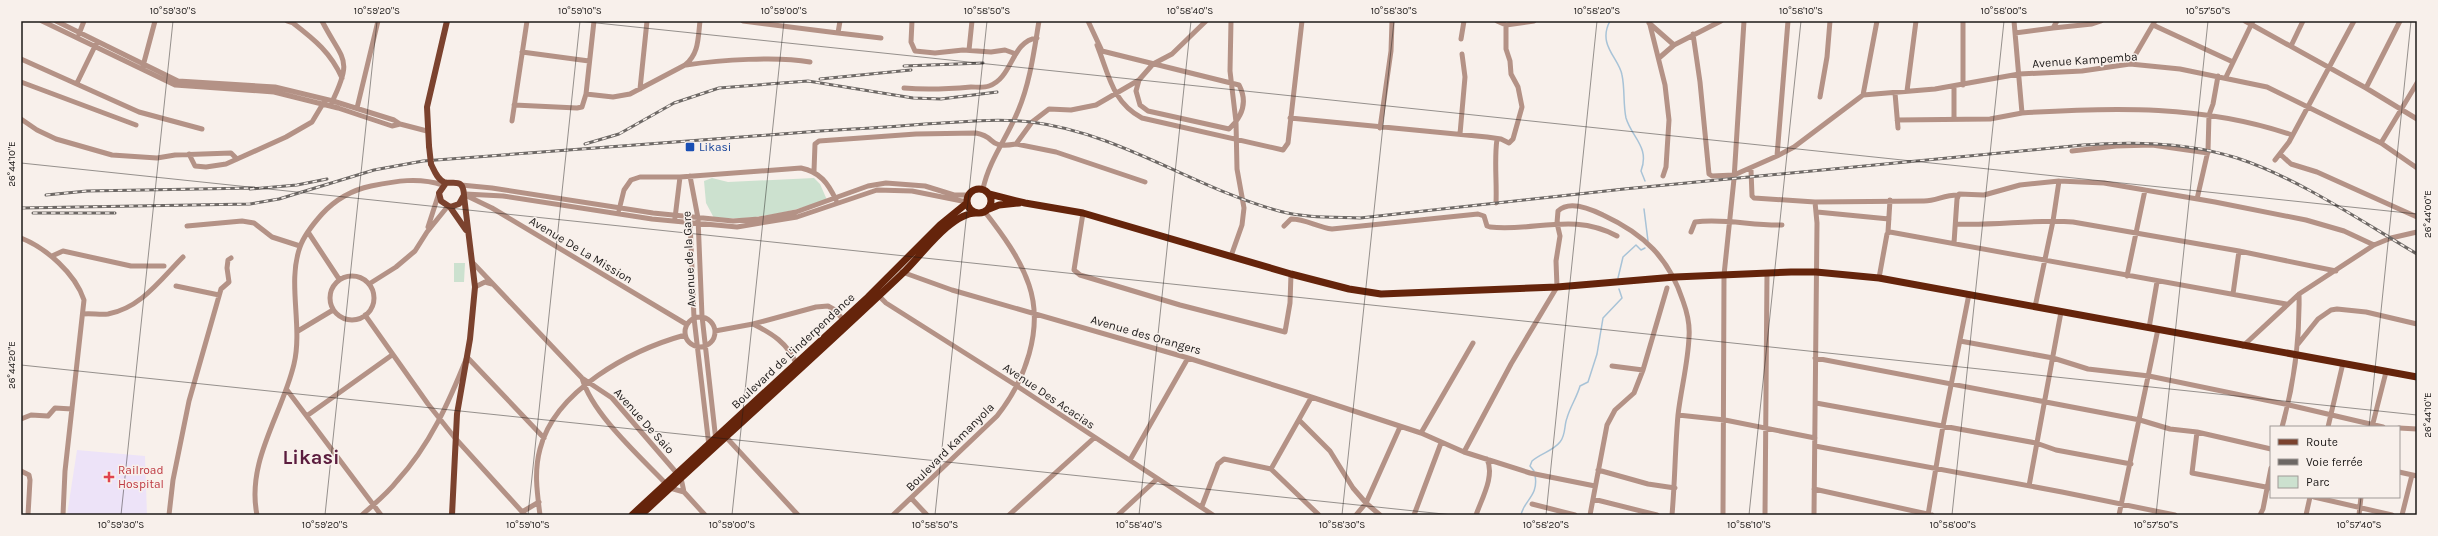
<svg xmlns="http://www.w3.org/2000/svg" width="2438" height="536" viewBox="0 0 2438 536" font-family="Karla,sans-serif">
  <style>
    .medical { fill: #ede3f8 }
    .green { fill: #cce1cf }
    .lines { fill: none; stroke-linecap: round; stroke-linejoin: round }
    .stream { stroke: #a8c3d7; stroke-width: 1.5 }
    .minor { stroke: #b49286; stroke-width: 5 }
    .major { stroke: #7b422e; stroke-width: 6 }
    .highway { stroke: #65240b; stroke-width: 7 }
    .rail-casing { stroke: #6d6865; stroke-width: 3 }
    .rail { stroke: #f8f0eb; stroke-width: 1.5; stroke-dasharray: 4.5; stroke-linecap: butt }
    .major-bridge { stroke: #7b422e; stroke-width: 6 }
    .ticks { fill: none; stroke: #1d1a19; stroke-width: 1; stroke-opacity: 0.45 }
    .transit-dot { fill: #1a4fb4; stroke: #f8f0eb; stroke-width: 1.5 }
    .health-dot { fill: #e0444e; stroke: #f8f0eb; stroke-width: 1.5 }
    .labels { text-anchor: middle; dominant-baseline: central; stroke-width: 3; stroke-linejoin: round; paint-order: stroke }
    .street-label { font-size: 12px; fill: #1d1a19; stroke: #f8f0eb }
    .transit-label { font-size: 12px; fill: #164399; stroke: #f8f0eb; text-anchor: start }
    .health-label { font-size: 12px; fill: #be3a42; stroke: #f8f0eb; text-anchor: start }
    .town-label { font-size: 20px; font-weight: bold; fill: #5b1c3e; stroke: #f8f0eb }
    .neatline { fill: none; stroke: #1d1a19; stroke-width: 1.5 }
    .ticks-label { font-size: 10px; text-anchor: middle; fill: #1d1a19 }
  </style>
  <rect width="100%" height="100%" fill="#f8f0eb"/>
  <path class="medical" d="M77,450L145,456L147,515H67Z"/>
  <path class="green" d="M712,178L728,182L814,178L820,184L827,200C791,212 752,221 714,218L706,203L704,181Z
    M454,263H465L464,282H454Z"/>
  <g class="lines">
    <path class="stream" d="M1610,21C1597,45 1619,58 1622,75C1625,89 1623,104 1626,118C1632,138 1650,147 1641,171L1645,181
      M1644,209L1648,241
      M1618,278L1623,257L1636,245L1641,250L1645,248
      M1534,471L1530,466L1532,461C1541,453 1553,451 1560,442C1566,435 1564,425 1567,418C1570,407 1577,397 1580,386L1588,382L1597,354L1603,318L1622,298L1619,289
      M1521,515C1524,500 1539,496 1535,475"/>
    <path class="minor" d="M42,21L175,85L274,92L338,108L392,126L400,124
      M56,21L178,81L275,87L333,101L394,120L400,124L427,131
      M287,21L293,23C315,40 331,53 342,78
      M322,21C343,62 354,57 331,104
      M743,21L838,33L840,21
      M912,21L911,42L915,51L935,53L963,50L991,52L1005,50L1016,54
      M1088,21L1102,51L1239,85C1248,102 1243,116 1229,129L1148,111L1140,105L1136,91L1139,80
      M1231,21L1230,71L1236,122L1237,169L1244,208L1242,225L1231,256
      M1497,21L1506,25L1534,21
      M1649,21L1665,85L1669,120L1666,167L1663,176
      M1963,21V85
      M2014,21L2022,113C2113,107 2205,105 2292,135
      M2245,21L2366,88L2417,119
      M1649,23L1674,45
      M2153,25L2233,62
      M2053,28L2092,24L2101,21
      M838,33L881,38
      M2015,33L2053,28L2057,21
      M79,34L84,21
      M1693,34L1700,82L1709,174L1712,176L1734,175L1777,156L1794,147L1863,95L1935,89L2019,74L2082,71L2130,64L2180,69L2267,87L2381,143L2417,168
      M1461,39L1464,21
      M1097,45C1109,75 1112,102 1142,118L1283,150L1288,143L1302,21
      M2291,46L2303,21
      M969,50L972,21
      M522,52L589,61
      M1659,58L1674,45L1721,21
      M21,59L139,112L202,129
      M2130,64L2155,21
      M686,65C720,60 777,56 810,62
      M143,66L155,21
      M2226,77L2253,21
      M21,82L136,125
      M77,83L96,44
      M904,88C926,90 948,89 971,87C977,87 984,88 989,86C1013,78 1011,41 1037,38
      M2366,88L2400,21
      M640,89L647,21
      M1907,91L1916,21
      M1895,93L1898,128
      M586,94L613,97L630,94L685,65C699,54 698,38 700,21
      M1863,95L1877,21
      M1820,97L1827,57L1830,21
      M514,105L577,108L582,107L586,94L594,21
      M357,108L378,21
      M1290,118L1487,137L1501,139L1509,143L1513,139L1522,107L1518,87L1511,74L1510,61L1506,49V25
      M21,119L37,130L56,139L112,155L157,158L175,155L231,153L237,159
      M1954,119V87
      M1897,120L1990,119L2022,113
      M512,121L527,21
      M1380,128L1391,51L1392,21
      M1460,134L1465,77L1462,54
      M2381,143L2417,83
      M1016,144L1056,152L1145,182
      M2072,151L2116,146L2152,145L2208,153
      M189,154L195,166L206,167L226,164L286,137L312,122L324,102
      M2280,154L2291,164L2317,172L2417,217
      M1777,156L1788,21
      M2275,160L2289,142L2354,21
      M1751,170L1752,196L1754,198L1815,202L1924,201C1937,201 1943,195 1958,195
      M814,171L815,144L819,141L916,134L976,133C998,137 986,149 1016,144L1032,122L1049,109L1071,110L1096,105L1139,80L1153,64L1172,54L1206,21
      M690,176L698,218L702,316L716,441
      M461,185L492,188L653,213L733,221L759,219L796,212L868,186L886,183L925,186L954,195H969
      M983,189C989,160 1007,138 1018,111C1030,83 1034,51 1039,21
      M465,194L503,196L652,219L737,227L797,217L877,190L912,191L967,202
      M465,195L492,208L686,324
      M2197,199L2208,151L2209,115L2213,104L2218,76
      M1496,203C1497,181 1494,160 1497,139
      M619,210L624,190L631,180L640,177H680L801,168C820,172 828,183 836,200
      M1817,212L1889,219
      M1083,213L1074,270L1080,275L1180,305L1285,332L1290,303L1291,274
      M675,218L680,177
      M690,221L694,318L709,446
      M1956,224C1996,226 2034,219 2073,222L2239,251L2336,271
      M187,226L242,221L254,223L272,237L300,246
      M1284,226L1291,219C1306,219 1317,227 1332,229L1478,214L1484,216L1487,226L1490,227C1535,232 1573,212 1617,236
      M428,227L439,193
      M308,232L339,279
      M1691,232L1695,222C1724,218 1753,226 1782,225
      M1888,232L1890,200
      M21,238C46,248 75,273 84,300L65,471L63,515
      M1954,243L1957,199L1959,194L1984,195L2020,185L2059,181L2104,183L2215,202L2306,220L2344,231L2374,245
      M52,256L63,251L131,266H164
      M474,264L582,378L612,398L681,478L684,492L705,515
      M902,272L952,290L1188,358L1296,392L1421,433L1464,452L1511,364L1557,287L1556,261L1560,236L1557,223L1558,211C1569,200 1591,209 1603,215C1644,234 1669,258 1683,301C1687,312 1690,325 1689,337C1688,363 1681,389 1678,415C1675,448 1675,482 1672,515
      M330 298a22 22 0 1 1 44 0a22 22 0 1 1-44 0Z
      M2127,276L2145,190
      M1879,278L1887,234L1890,232L2286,304
      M369,284L396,267L415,251L427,232L448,206
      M176,286L219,295
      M475,287L485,282L492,284
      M877,294L886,303L1017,386L1213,515
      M2233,294L2239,251
      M2035,307L2053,221L2059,181
      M83,314C91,313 100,315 108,314C141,308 161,279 183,257
      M365,315L428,404L455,438L525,515
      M685 332a15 15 0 1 1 30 0a15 15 0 1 1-30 0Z
      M753,324C773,334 787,343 796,363
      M2149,328L2157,282
      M298,331L333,310
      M715,331L753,324L816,307L828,306L835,310L844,321
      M1960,341L2053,358L2088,369L2149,376L2289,405L2383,427
      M2298,344L2318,319L2331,310L2337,309L2366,312L2417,324
      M2243,346L2299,294L2374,245L2391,238L2417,232
      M1815,358L2140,420L2170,429L2197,432L2271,449
      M1612,366L1643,370
      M582,378C593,416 643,459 670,488L684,492
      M287,390L381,515
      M1816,403L2036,443L2056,450L2131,464
      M308,415L392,355
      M1678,415L1725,420L1815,438
      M21,419L31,415L48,416L55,408L72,409
      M1299,420L1330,451L1353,488L1366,503L1400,427
      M2282,427C2294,384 2300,338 2299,294
      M2328,427L2343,363
      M2372,427L2386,372
      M2399,428L2417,429
      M2197,432L2192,473L2271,488
      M1421,433L1473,343
      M725,436L798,515
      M1815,446L2062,492L2175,515
      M1464,452L1530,473L1595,486
      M1130,460L1188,358
      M1271,469L1311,398
      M1598,470L1648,484L1675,488
      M21,471L29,475L30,480L28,515
      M2399,472L2417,476
      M2029,486L2061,312
      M1814,489L1932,515
      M2314,497L2392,515
      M912,499L927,515
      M1593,499L1657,515
      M1532,504L1575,515
      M1202,506L1218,464L1224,459L1271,469L1319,515
      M522,512L539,502
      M169,515L173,480L189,401L221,289L229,282L227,268L228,260L231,258
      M257,515C246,461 282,415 294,364C303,326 287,283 300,247C304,235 314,223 322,214C335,200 352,190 371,186C396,181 418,177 443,185
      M362,515C374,504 387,494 397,481C430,445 449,402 467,357L544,438
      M540,515C537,492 534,471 540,449C555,390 631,350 685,335
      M893,515L997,416C1025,381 1044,329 1029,285C1020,258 1002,234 985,212
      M1009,515L1094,438
      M1118,515L1157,479
      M1356,515L1366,503L1380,515
      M1414,515L1441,443
      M1476,515C1482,498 1495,476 1487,459
      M1590,515L1607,425L1615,410L1634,393L1643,370L1667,288
      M1723,515L1724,275L1734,179L1744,21
      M1765,515L1767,273
      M1814,515L1817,223L1815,202
      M1928,515L1943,426L1969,294
      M2119,515L2158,329
      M2260,515L2263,509L2271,468
      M2306,515L2310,497
      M2359,515L2361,497
      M2402,515L2412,475"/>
    <path class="major" d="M429,146L427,107L447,21
      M431,164C434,170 437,179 444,182C453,185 463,177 464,195L459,204L450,207L441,201L439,193L446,183
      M450,207L466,230
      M452,515L457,414L470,339L475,287L464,196"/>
    <path class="highway" d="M967 201a12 12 0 1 1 24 0a12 12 0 1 1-24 0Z
      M989,194L1025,203L1083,213L1291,274L1349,289L1381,294L1557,287L1675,277L1791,272H1816L1879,278L2417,377
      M989,209L999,205L1019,203
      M632,515L868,297L940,225L967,203
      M641,515C728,434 817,355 903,273C921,256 951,213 976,213"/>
    <g class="rail-casing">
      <path id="rail" d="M904,66L983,63
        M820,79L911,70
        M585,144L619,134L674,103L719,88L808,81L913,98L941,99L997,92
        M250,189L297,185L327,179
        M46,195L87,191L254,188
        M21,208L250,204L279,199L374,170L423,161C555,151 688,141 820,131C855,129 890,127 925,124C960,122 996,118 1031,122C1120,133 1194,188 1279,211C1305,218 1333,217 1360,218L1624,189L2083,145C2134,141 2187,142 2237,158C2298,178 2361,221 2417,254
        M33,213H115"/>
    </g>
    <use href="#rail" class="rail"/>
    <path class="major-bridge" d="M429,146L431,164"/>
  </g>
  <path class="ticks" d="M578,21L2417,214M21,163L2417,415M21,365L1453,515M2369,427L2411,21M121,515L173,21M325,515L377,21M528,515L580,21M732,515L784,21M935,515L987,21M1139,515L1191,21M1342,515L1394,21M1546,515L1597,21M1749,515L1801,21M1952,515L2004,21M2156,515L2208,21M2359,515L2361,497"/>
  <rect class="transit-dot" x="685" y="142" width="10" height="10" rx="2"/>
  <path class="health-dot" d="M107 471h4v4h4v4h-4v4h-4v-4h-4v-4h4z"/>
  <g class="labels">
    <g class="street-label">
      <text transform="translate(2085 60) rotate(-4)">Avenue Kampemba</text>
      <text transform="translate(581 250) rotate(31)">Avenue De La Mission</text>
      <text transform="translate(689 259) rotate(-93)">Avenue de la Gare</text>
      <text transform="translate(1146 335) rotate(16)">Avenue des Orangers</text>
      <text transform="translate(793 351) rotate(-43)">Boulevard de L'inderpendance</text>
      <text transform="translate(1049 396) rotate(34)">Avenue Des Acacias</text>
      <text transform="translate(644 421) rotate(48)">Avenue De Saio</text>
      <text transform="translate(950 447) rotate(-45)">Boulevard Kamanyola</text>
    </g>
    <g class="transit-label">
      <text x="699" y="147">Likasi</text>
    </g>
    <g class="health-label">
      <text x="118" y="470">Railroad<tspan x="118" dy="14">Hospital</tspan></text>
    </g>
    <g class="town-label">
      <text x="311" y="457">Likasi</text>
    </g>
  </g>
  <rect width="2438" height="536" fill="none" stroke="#f8f0eb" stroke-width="44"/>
  <rect x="2270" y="426" width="130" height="72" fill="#f8f0eb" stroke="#a09a97"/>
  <rect x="2278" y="439" width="20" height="6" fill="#7b422e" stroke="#a09a97"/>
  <text x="2306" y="446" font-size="12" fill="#1d1a19">Route</text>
  <rect x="2278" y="459" width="20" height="6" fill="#6d6865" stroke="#a09a97"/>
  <text x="2306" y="466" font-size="12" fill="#1d1a19">Voie ferrée</text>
  <rect x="2278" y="476" width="20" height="12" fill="#cce1cf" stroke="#a09a97"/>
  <text x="2306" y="486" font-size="12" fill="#1d1a19">Parc</text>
  <rect x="22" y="22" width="2394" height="492" class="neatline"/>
  <g class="ticks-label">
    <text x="173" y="14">10°59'30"S</text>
    <text x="377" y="14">10°59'20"S</text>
    <text x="580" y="14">10°59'10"S</text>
    <text x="784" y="14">10°59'00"S</text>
    <text x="987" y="14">10°58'50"S</text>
    <text x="1190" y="14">10°58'40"S</text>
    <text x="1394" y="14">10°58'30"S</text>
    <text x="1597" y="14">10°58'20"S</text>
    <text x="1801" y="14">10°58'10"S</text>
    <text x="2004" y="14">10°58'00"S</text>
    <text x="2208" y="14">10°57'50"S</text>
    <text transform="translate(11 164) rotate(-90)" y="4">26°44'10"E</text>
    <text transform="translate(2427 214) rotate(-90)" y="4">26°44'00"E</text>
    <text transform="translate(11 365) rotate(-90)" y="4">26°44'20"E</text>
    <text transform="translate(2427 415) rotate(-90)" y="4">26°44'10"E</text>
    <text x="121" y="528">10°59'30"S</text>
    <text x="325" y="528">10°59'20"S</text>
    <text x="528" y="528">10°59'10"S</text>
    <text x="732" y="528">10°59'00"S</text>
    <text x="935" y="528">10°58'50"S</text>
    <text x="1139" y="528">10°58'40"S</text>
    <text x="1342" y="528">10°58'30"S</text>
    <text x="1546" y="528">10°58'20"S</text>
    <text x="1749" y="528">10°58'10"S</text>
    <text x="1953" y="528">10°58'00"S</text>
    <text x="2156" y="528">10°57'50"S</text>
    <text x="2359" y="528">10°57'40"S</text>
  </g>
</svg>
